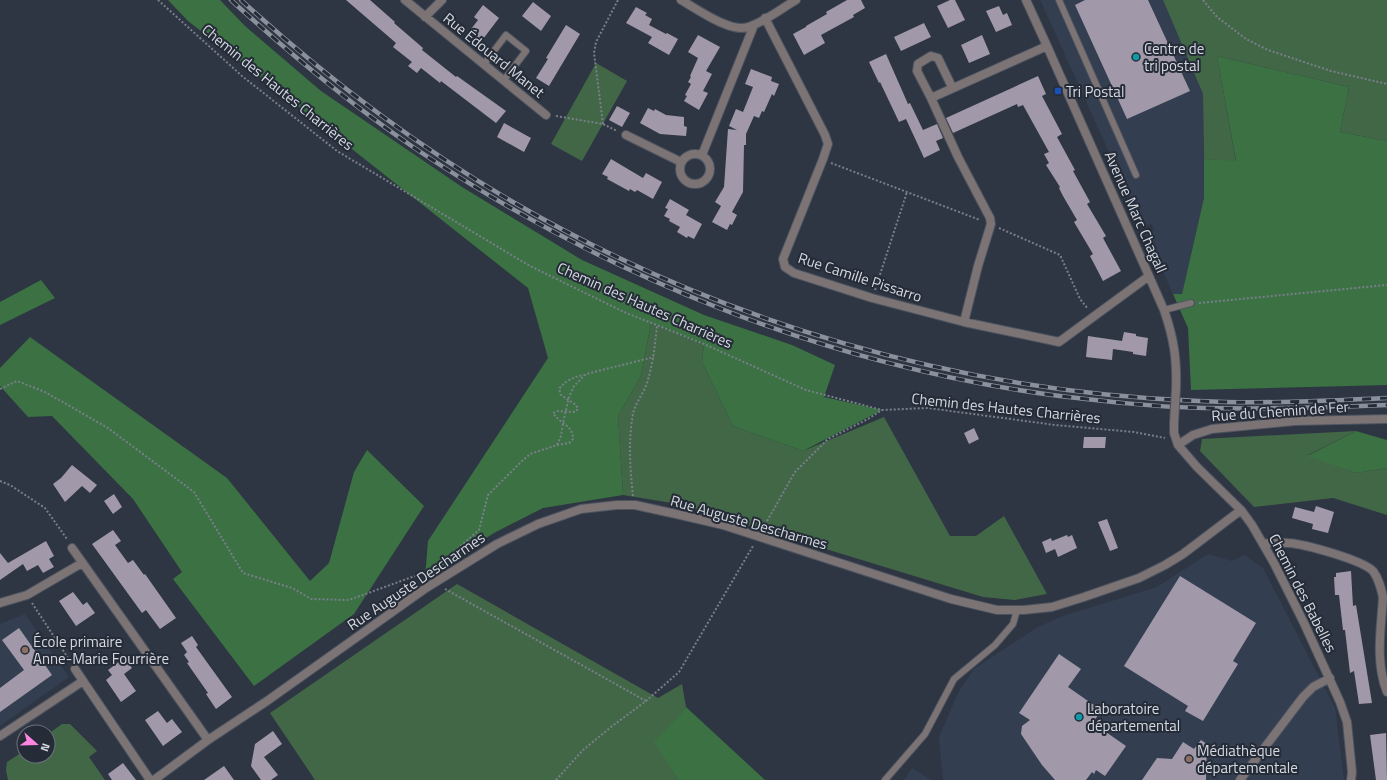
<svg xmlns="http://www.w3.org/2000/svg" width="1387" height="780" viewBox="0 0 1387 780" font-family="'Titillium Web',sans-serif">
  <style>
    .built { fill: #343e51 }
    .green { fill: #426747 }
    .forest { fill: #3b7143 }
    .building { fill: #a199a9 }
    .lines { fill: none; stroke-linecap: round; stroke-linejoin: round }
    .lane-casing { stroke: #4c535f; stroke-width: 8 }
    .street-casing { stroke: #4c535f; stroke-width: 10 }
    .path { stroke: #797f8a; stroke-width: 2; stroke-dasharray: 2 2; stroke-linecap: butt }
    .lane { stroke: #7c7375; stroke-width: 6 }
    .street { stroke: #7c7375; stroke-width: 8 }
    .rail-casing { stroke: #8b919c; stroke-width: 4.5 }
    .rail { stroke: #252c38; stroke-width: 3; stroke-dasharray: 9; stroke-linecap: butt }
    .street-bridge-casing { stroke: #4c535f; stroke-width: 10; stroke-linecap: butt }
    .street-bridge { stroke: #7c7375; stroke-width: 8 }
    .culture-dot { fill: #0f9aa8; stroke: #252c38; stroke-width: 1.5 }
    .transit-dot { fill: #1a4fb4; stroke: #252c38; stroke-width: 1.5 }
    .education-dot { fill: #8d6e63; stroke: #252c38; stroke-width: 1.5 }
    .labels { text-anchor: middle; dominant-baseline: central; stroke-width: 4; stroke-linejoin: round; paint-order: stroke }
    .poi-label { font-size: 15px; fill: #d4d9e1; stroke: #252c38; text-anchor: start }
    .street-label { font-size: 15px; fill: #d4d9e1; stroke: #252c38 }
  </style>
  <rect width="100%" height="100%" fill="#2e3643"/>
  <path class="built" d="M1040,0H1163L1203,94L1204,198L1182,294H1173L1146,234L1154,230L1152,224L1143,227Z
    M1208,554L1232,561L1245,555L1263,568L1335,708L1344,780H943L939,737L959,691L974,669L1036,628L1060,617L1157,587Z
    M25,614L69,677L0,726V624Z
    M912,768L931,780H904Z"/>
  <path class="green" d="M1163,0H1387V141L1340,132L1349,87L1217,56L1236,162L1204,159L1203,94Z
    M596,63L627,81L582,161L551,144Z
    M651,323L704,344L702,362L733,426L803,451L884,417L950,536H976L1004,516L1047,594L1015,600L983,597L678,504L623,495L618,416L641,376Z
    M1356,431L1308,455L1356,473L1387,468V515L1333,498L1254,507L1200,451L1202,439Z
    M457,584L658,698L682,684L686,707L655,742L678,780H315L270,713Z
    M62,724H70L97,751L89,757L105,780H8L6,770L7,762L24,751V756H48V734Z"/>
  <path class="forest" d="M168,0H220L245,26L321,91L462,187L582,260L704,315L792,345L835,365L824,397L882,410L803,451L733,426L702,362L704,344L651,323L641,376L618,416L623,495L543,508L494,533L425,577L428,541L548,358L528,288L272,86L188,21Z
    M1217,56L1349,87L1340,132L1387,141V385L1191,390L1188,328L1173,294H1182L1204,198V159L1236,161Z
    M41,280L55,298L0,325V302Z
    M30,337L227,478L310,581L329,563L354,472L367,450L424,506L354,614L254,686L173,579L182,572L133,499L52,416L28,417L0,386V368Z
    M1356,431L1387,440V468L1356,473L1307,456Z
    M686,707L765,780H678L654,742Z"/>
  <path class="building" d="M346,0H370L395,22L394,23L423,48L422,50L456,77L457,76L506,111L496,123L441,81L440,83L421,68L417,73L408,66L412,62L393,47L396,43Z
    M847,0H861L865,8L853,15L854,17L821,35L825,43L804,55L793,34L806,27V26L827,14L826,12Z
    M950,0H955L965,20L948,28L937,6Z
    M1085,0H1148L1190,91L1127,119L1075,5Z
    M533,2L551,16L541,31L522,16Z
    M483,5L499,18L480,43L468,33L478,20L474,17Z
    M999,6L1003,15L1007,13L1012,25L996,32L986,11Z
    M636,7L647,13L645,15L652,19L649,25L666,34L667,33L678,39L669,55L648,43L652,37L626,23Z
    M924,23L931,37L901,51L894,37Z
    M566,25L580,34L549,86L536,78L548,59L546,58Z
    M698,35L720,47L706,71L712,74L703,91L708,93L699,110L684,101L687,96L685,95L691,84L688,82L691,77L690,76L698,58L688,52Z
    M982,35L990,54L969,63L961,45Z
    M886,54L908,104L910,103L923,130L937,124L943,138L936,141L940,150L924,158L906,119L899,122L880,82L879,83L869,62Z
    M751,69L772,77L771,81L779,84L774,96L772,94L764,112L762,111L759,118L754,116L746,134V145H744L743,192L732,212L737,215L732,225L730,224L727,230L712,222L721,206L715,202L724,187L728,129L737,130L729,126L736,109L743,112L753,87L745,84Z
    M1038,76L1046,94L1042,96L1062,134L1057,137L1075,170L1073,171L1090,202L1087,204L1106,236L1103,238L1121,271L1103,281L1090,256L1093,254L1074,222L1077,220L1063,196L1059,188L1060,187L1046,165L1049,163L1044,154L1049,152L1023,105L1018,107L1017,104L953,133L946,118Z
    M617,106L630,113L622,127L609,120Z
    M648,108L654,111L655,109L666,115L684,117V126L687,127L686,136L660,134L640,123Z
    M504,123L531,138L524,152L497,137Z
    M611,159L643,178L646,173L662,182L653,199L637,190L635,192L630,189L629,191L607,179L608,177L602,174Z
    M670,199L689,210L686,215L702,224L694,239L688,236L687,238L677,232L680,227L669,221L670,219L664,216L668,209L665,208Z
    M1124,332L1136,334V336L1148,338L1146,356L1133,354V352L1113,349L1112,360L1086,357L1088,336L1122,341Z
    M974,428L979,439L969,444L964,433Z
    M1084,437H1106L1105,448H1083Z
    M72,465L97,485L90,493L82,486L65,502L53,484L61,478Z
    M114,494L122,507L113,514L104,501Z
    M1316,506L1334,512L1328,533L1312,529L1313,524L1292,518L1295,507L1314,512Z
    M1107,519L1118,548L1110,551L1098,522Z
    M113,530L121,541L115,545L128,563L133,560L144,575L145,574L176,618L160,629L146,610L142,613L92,544Z
    M1067,535L1068,537L1072,535L1077,548L1058,557L1055,549L1046,553L1042,542L1051,538L1052,541Z
    M46,541L54,556L49,559L54,567L43,573L38,565L27,571L23,564L0,580V553L8,563Z
    M1351,571L1353,606L1356,605L1372,703L1359,704L1354,671L1350,673L1345,630H1343L1339,595H1335L1334,577H1336V573Z
    M1180,576L1256,623L1233,661L1238,664L1203,721L1185,711L1188,706L1124,666Z
    M73,592L83,605L87,602L95,613L76,626L59,601Z
    M19,628L52,675L0,712V688L24,670L2,640Z
    M192,636L198,645L196,647L232,697L216,709L206,694L208,693L187,663L189,662L184,655L187,652L181,643Z
    M1059,654L1081,669L1068,687L1101,710L1093,723L1126,746L1105,776L1096,770L1094,774L1092,772L1086,780H1055L1042,765L1021,734L1022,726L1030,720L1019,713Z
    M124,658L132,668L124,674L136,691L121,702L106,680L112,675L108,670Z
    M158,711L167,723L172,719L182,732L163,746L145,720Z
    M273,731L282,744L264,757L278,775L271,780H261L251,766L255,744Z
    M1386,733L1387,780H1376L1370,735Z
    M1201,740L1207,744L1206,780H1142L1157,758L1172,759L1183,742L1194,749Z
    M123,763L136,780H112L108,774Z
    M224,766L234,780H204Z"/>
  <g class="lines">
    <g class="lane-casing">
      <path id="lane" d="M1059,0L1136,175
        M484,64L506,35L526,51L504,80
        M1164,310L1191,303
        M885,780L925,734L954,679L995,645L1013,624L1017,610"/>
    </g>
    <g class="street-casing">
      <path id="street" d="M405,0L546,115
        M681,0C697,9 730,33 748,27C763,23 782,8 796,0
        M1026,0L1047,46L1164,310C1174,339 1177,359 1176,389
        M425,17L442,0
        M765,18L825,135L828,144L823,159L783,259L785,267L794,273L872,298L964,322L1059,342L1149,276
        M931,98L917,71L918,64L931,56L938,58L952,87
        M626,135L681,162
        M680 169a15 15 0 1 1 30 0a15 15 0 1 1-30 0Z
        M702,155L754,25
        M964,322L978,266L991,224L990,218L958,157L931,98L1047,46
        M1174,423V433L1178,445L1197,467L1241,510L1252,525L1274,563L1304,623L1340,702L1347,722L1352,772L1351,780
        M1178,445L1193,435L1212,429L1295,421L1387,419
        M1263,544C1272,543 1280,542 1288,543C1305,544 1362,560 1373,571C1379,579 1381,588 1383,597C1381,629 1375,662 1387,692
        M72,548L208,740
        M0,603L27,595L82,563
        M75,669L150,780
        M0,736L83,681
        M154,780L208,740L267,701L426,588L497,544L538,524L581,509L617,505H635L676,514L723,525L951,599L997,610H1024L1052,607L1084,597L1139,578L1165,565L1183,554L1241,510
        M1240,780L1303,697L1313,687L1330,678"/>
    </g>
    <path class="path" d="M158,0L242,76L337,151L530,266L624,312L704,344L806,390L882,410L928,408L1055,425L1134,432L1165,438
      M1203,0L1217,17L1246,39L1268,50L1331,71L1387,84
      M556,116L603,124L617,131
      M603,124L594,53L596,42L618,0
      M831,163L980,220
      M999,228L1060,255L1080,299L1088,309
      M875,290L907,192
      M1199,303L1387,285
      M0,389L17,381L45,392L108,428L194,492L243,573L292,588L311,599L349,600L434,569L479,530L488,495L520,463L530,454L557,445L561,436L563,423L569,397L574,386L586,374L654,357
      M557,445L569,443L573,439C573,425 560,424 553,413L558,411L575,412L578,409L576,405L561,395L559,389C566,380 574,377 584,375
      M0,481L10,485L45,508L67,539
      M633,496C630,468 628,441 633,414C635,403 644,393 647,383C653,364 655,345 657,326
      M763,528L795,472L828,439L868,419L882,410
      M445,589L646,701
      M32,603L70,661
      M556,780L583,750L611,727L646,701L679,672L753,546"/>
    <use href="#lane" class="lane"/>
    <use href="#street" class="street"/>
    <g class="rail-casing">
      <path id="rail" d="M231,0C289,53 349,103 413,147C604,276 823,364 1052,395C1102,401 1153,407 1203,408C1264,409 1326,408 1387,405
        M241,0C324,76 415,145 513,202C719,322 959,392 1199,401C1261,404 1324,401 1387,398"/>
    </g>
    <use href="#rail" class="rail"/>
    <g class="street-bridge-casing">
      <path id="street-bridge" d="M1174,423L1176,389"/>
    </g>
    <use href="#street-bridge" class="street-bridge"/>
  </g>
  <g class="culture-dot">
    <circle cx="1136" cy="57" r="4"/>
    <circle cx="1079" cy="717" r="4"/>
  </g>
  <rect class="transit-dot" x="1054" y="87" width="8" height="8" rx="2"/>
  <g class="education-dot">
    <circle cx="25" cy="650" r="4"/>
    <circle cx="1189" cy="759" r="4"/>
  </g>
  <g class="labels">
    <g class="poi-label">
      <text x="1144" y="48">Centre de<tspan x="1144" dy="17">tri postal</tspan></text>
      <text x="1066" y="91">Tri Postal</text>
      <text x="33" y="641">École primaire<tspan x="33" dy="17">Anne-Marie Fourrière</tspan></text>
      <text x="1087" y="708">Laboratoire<tspan x="1087" dy="17">départemental</tspan></text>
      <text x="1197" y="750">Médiathèque<tspan x="1197" dy="17">départementale</tspan></text>
    </g>
    <g class="street-label">
      <text transform="translate(494 55) rotate(39)">Rue Édouard Manet</text>
      <text transform="translate(278 87) rotate(39)">Chemin des Hautes Charrières</text>
      <text transform="translate(1136 212) rotate(66)">Avenue Marc Chagall</text>
      <text transform="translate(860 277) rotate(18)">Rue Camille Pissarro</text>
      <text transform="translate(645 305) rotate(24)">Chemin des Hautes Charrières</text>
      <text transform="translate(1006 408) rotate(6)">Chemin des Hautes Charrières</text>
      <text transform="translate(1280 411) rotate(-4)">Rue du Chemin de Fer</text>
      <text transform="translate(749 522) rotate(16)">Rue Auguste Descharmes</text>
      <text transform="translate(416 581) rotate(-34)">Rue Auguste Descharmes</text>
      <text transform="translate(1303 593) rotate(63)">Chemin des Babelles</text>
    </g>
  </g>
  <g transform="translate(36 744) rotate(110)"><circle r="19" fill="#252c38" stroke="#6b717c"/>
  <path d="M0-3L7 15L0 10L-7 15Z" fill="#fe85e0"/>
  <text y="-6" font-size="11" font-weight="bold" text-anchor="middle" fill="#d4d9e1">N</text>
  </g>
</svg>
